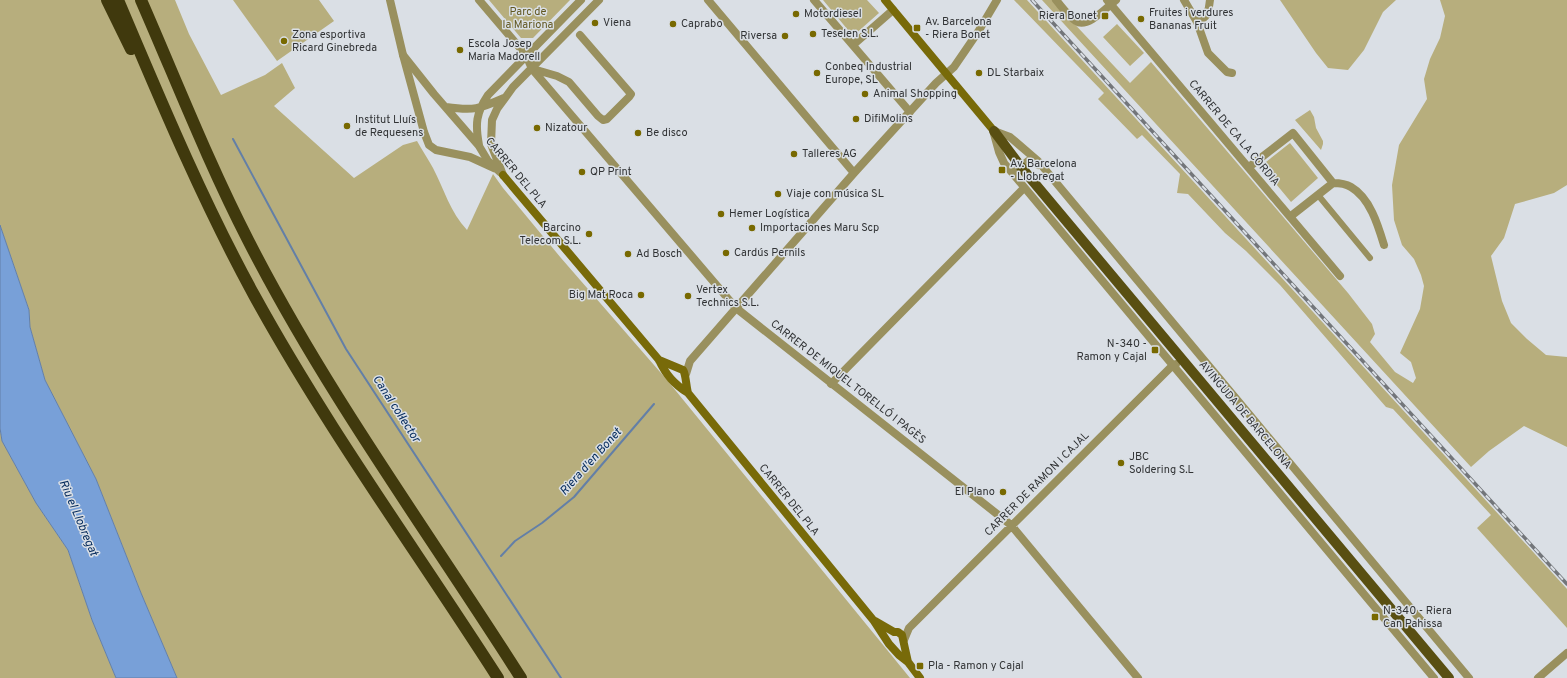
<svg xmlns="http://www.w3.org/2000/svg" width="1567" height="678" viewBox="0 0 1567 678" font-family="Overpass,sans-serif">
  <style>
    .green { fill: #b7ae7d }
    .water { fill: #78a0d8; stroke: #637fa7 }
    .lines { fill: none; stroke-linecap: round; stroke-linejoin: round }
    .stream { stroke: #637fa7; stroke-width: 2 }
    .pedestrian { stroke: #99905e; stroke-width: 6 }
    .minor { stroke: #99905e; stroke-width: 8 }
    .tertiary { stroke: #99905e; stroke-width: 8 }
    .secondary { stroke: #786a09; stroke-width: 8 }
    .primary { stroke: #594f12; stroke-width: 10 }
    .motorway { stroke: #40390d; stroke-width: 12 }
    .rail-casing { stroke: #73767a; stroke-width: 3.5 }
    .rail { stroke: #dadfe5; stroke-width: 2; stroke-dasharray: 6; stroke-linecap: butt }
    .poi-dot { fill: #786900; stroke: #dadfe5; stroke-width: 1.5 }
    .labels { text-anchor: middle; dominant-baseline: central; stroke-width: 3; stroke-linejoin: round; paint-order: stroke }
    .park-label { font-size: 11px; fill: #615721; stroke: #dadfe5 }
    .poi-label { font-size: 11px; fill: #313335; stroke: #dadfe5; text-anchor: start }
    .street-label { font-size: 11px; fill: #313335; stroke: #dadfe5 }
    .water-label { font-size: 12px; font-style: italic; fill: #03295b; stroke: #dadfe5 }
  </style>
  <rect width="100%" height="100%" fill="#dadfe5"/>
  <path class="green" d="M0,0H175L189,34L221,95L265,75L282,63L295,88L274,106L354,178L403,145L417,141C422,150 428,159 433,168C444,189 450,212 467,230L493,174L503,188L561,258L667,380L910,678H177L141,593L96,479L45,380L30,327L29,310L0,225Z
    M233,0H319L334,21L277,61Z
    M489,0H570L533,38H521Z
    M823,0H867L879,13L853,36Z
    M1014,0H1027L1567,589V628L1477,528L1491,515L1393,409L1386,407L1280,285L1246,251L1225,233L1188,194L1177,193L1180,174L1142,135L1137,139L1098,99L1104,93Z
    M1042,0H1052L1130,83L1151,62L1348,293L1372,324L1375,334L1370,342L1395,372L1413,383L1416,378L1411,362L1400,353L1420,309L1424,286L1421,275L1414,259L1402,245L1394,220L1392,185L1399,145L1427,99L1424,79L1430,59L1440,38L1445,16L1440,0H1567V185L1554,193L1515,204L1504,238L1491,256L1502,301L1511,323L1527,339L1546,355L1567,357V447L1524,426L1489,451L1471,467Z
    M1280,0H1396L1383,12L1364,50L1348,70L1328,68L1316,53Z
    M1117,24L1144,53L1130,66L1103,37Z
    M1310,110L1314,117L1316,128L1323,141V144L1321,150L1295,120Z
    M1290,143L1318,178L1291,202L1261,166Z
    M0,428L2,441L36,503L68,550L92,620L116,678H0Z"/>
  <path class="water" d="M0,225L29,310L30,327L45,380L96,479L141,593L177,678H116L92,620L68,550L36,503L2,441L0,428Z"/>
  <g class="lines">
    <path class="stream" d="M233,139L346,349L561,678
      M501,556L515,541L542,523L574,497L654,404"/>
    <path class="pedestrian" d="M1318,195L1370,258"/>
    <path class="minor" d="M479,0L526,55L532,69L736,308L1011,525L1138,678
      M708,0L854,173
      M814,0L910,112
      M1056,0C1062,7 1068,16 1076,21C1087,29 1107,7 1116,0
      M1107,0L1340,276
      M1184,0L1197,22L1208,53L1227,72L1232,73
      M1197,22C1209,16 1208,13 1210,0
      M853,45L893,10
      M403,55L424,132L429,145L436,150L470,157L494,168
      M533,69L557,76L569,82L598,116L603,120L607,119L629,97L631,94L580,35
      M994,131L1010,137L1038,161L1469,678
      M994,134L999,152L1004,163L1434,678
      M1249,167L1293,133L1333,183
      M1016,171L1028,161H1033L1038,165
      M1333,183C1339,183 1346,184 1351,187C1370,198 1378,225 1384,245
      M1291,216L1333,183
      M686,374L690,361L854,173L936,83L954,67L978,32L997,0
      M831,384L1024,188
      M904,640L909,628L1169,369L1173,365L1176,364
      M1538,678L1567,653"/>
    <path class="tertiary" d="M390,0L403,55L434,94L479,146L488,161L500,172
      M446,107C474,111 479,109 504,98
      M479,145C475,124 476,113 488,95L581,0
      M503,175L491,144L492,120L497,109L513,87L599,0"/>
    <path class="secondary" d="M885,0L994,131
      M503,175L659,360C666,375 674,384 688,393L874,621L889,644L899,655L908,662L920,678
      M659,360L683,370C686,374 686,386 688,393
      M875,621L894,632H898L902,635L908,662"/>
    <path class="primary" d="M994,131L1021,167L1449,678"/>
    <path class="motorway" d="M107,0L131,49
      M118,0C160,99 202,200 254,295C327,428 416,550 498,678
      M141,0C176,80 208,162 248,240C326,393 429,533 521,678"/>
    <g class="rail-casing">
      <path id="rail" d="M1032,0L1567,584"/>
    </g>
    <use href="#rail" class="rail"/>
  </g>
  <g class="poi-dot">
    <circle cx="796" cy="14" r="4"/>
    <rect x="1101" y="12" width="8" height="8" rx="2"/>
    <circle cx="1141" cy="19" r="4"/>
    <circle cx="595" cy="23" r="4"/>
    <circle cx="673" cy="24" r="4"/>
    <rect x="913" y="24" width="8" height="8" rx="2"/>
    <circle cx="813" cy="34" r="4"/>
    <circle cx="785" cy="36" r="4"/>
    <circle cx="284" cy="41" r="4"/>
    <circle cx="460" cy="50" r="4"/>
    <circle cx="817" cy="73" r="4"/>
    <circle cx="979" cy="73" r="4"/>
    <circle cx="865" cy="94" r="4"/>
    <circle cx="856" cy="119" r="4"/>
    <circle cx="347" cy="126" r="4"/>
    <circle cx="537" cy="128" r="4"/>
    <circle cx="638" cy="133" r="4"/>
    <circle cx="794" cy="154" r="4"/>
    <rect x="998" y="166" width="8" height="8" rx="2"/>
    <circle cx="582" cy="172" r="4"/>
    <circle cx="778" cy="194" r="4"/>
    <circle cx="721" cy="214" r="4"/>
    <circle cx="752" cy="228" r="4"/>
    <circle cx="589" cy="234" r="4"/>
    <circle cx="726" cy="253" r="4"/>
    <circle cx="628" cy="254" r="4"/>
    <circle cx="641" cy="295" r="4"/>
    <circle cx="688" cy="296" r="4"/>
    <rect x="1151" y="346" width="8" height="8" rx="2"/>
    <circle cx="1121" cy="463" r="4"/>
    <circle cx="1003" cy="492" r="4"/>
    <rect x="1371" y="613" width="8" height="8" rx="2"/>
    <rect x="916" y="662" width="8" height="8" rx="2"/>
  </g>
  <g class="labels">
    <g class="park-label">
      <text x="528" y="12">Parc de<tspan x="528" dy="13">la Mariona</tspan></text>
    </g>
    <g class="poi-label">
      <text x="1149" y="13">Fruites i verdures<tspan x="1149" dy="13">Bananas Fruit</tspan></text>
      <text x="804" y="14">Motordiesel</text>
      <text x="1097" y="16" text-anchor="end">Riera Bonet</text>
      <text x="925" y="22">Av. Barcelona<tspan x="925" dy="13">- Riera Bonet</tspan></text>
      <text x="603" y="23">Viena</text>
      <text x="681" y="24">Caprabo</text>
      <text x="821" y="34">Teselen S.L.</text>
      <text x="292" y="35">Zona esportiva<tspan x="292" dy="13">Ricard Ginebreda</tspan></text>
      <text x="777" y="36" text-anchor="end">Riversa</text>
      <text x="468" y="44">Escola Josep<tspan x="468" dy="13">Maria Madorell</tspan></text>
      <text x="825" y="67">Conbeq Industrial<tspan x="825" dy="13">Europe, SL</tspan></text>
      <text x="987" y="73">DL Starbaix</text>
      <text x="873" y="94">Animal Shopping</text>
      <text x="864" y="119">DifiMolins</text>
      <text x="355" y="120">Institut Lluís<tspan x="355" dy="13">de Requesens</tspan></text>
      <text x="545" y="128">Nizatour</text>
      <text x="646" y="133">Be disco</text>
      <text x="802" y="154">Talleres AG</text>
      <text x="1010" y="164">Av. Barcelona<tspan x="1010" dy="13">- Llobregat</tspan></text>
      <text x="590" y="172">QP Print</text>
      <text x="786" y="194">Viaje con música SL</text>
      <text x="729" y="214">Hemer Logística</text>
      <text x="581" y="228" text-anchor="end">Barcino<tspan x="581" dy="13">Telecom S.L.</tspan></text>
      <text x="760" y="228">Importaciones Maru Scp</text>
      <text x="734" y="253">Cardús Pernils</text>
      <text x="636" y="254">Ad Bosch</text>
      <text x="696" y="290">Vertex<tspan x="696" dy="13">Technics S.L.</tspan></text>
      <text x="633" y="295" text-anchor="end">Big Mat Roca</text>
      <text x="1147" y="344" text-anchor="end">N-340 -<tspan x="1147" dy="13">Ramon y Cajal</tspan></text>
      <text x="1129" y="457">JBC<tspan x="1129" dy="13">Soldering S.L</tspan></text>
      <text x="995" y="492" text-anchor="end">El Plano</text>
      <text x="1383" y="611">N-340 - Riera<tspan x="1383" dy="13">Can Pahissa</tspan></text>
      <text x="928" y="666">Pla - Ramon y Cajal</text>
    </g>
    <g class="street-label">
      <text transform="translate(1234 133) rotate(50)">CARRER DE CA LA CÒRDIA</text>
      <text transform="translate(516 173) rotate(50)">CARRER DEL PLA</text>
      <text transform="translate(848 382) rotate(38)">CARRER DE MIQUEL TORELLÓ I PAGÈS</text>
      <text transform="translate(1245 415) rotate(50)">AVINGUDA DE BARCELONA</text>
      <text transform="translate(1037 484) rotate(-45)">CARRER DE RAMON I CAJAL</text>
      <text transform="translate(789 500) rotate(51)">CARRER DEL PLA</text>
    </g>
    <g class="water-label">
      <text transform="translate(396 409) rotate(57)">Canal col·lector</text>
      <text transform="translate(591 462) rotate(-48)">Riera d'en Bonet</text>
      <text transform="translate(78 518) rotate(67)">Riu el Llobregat</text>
    </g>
  </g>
</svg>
